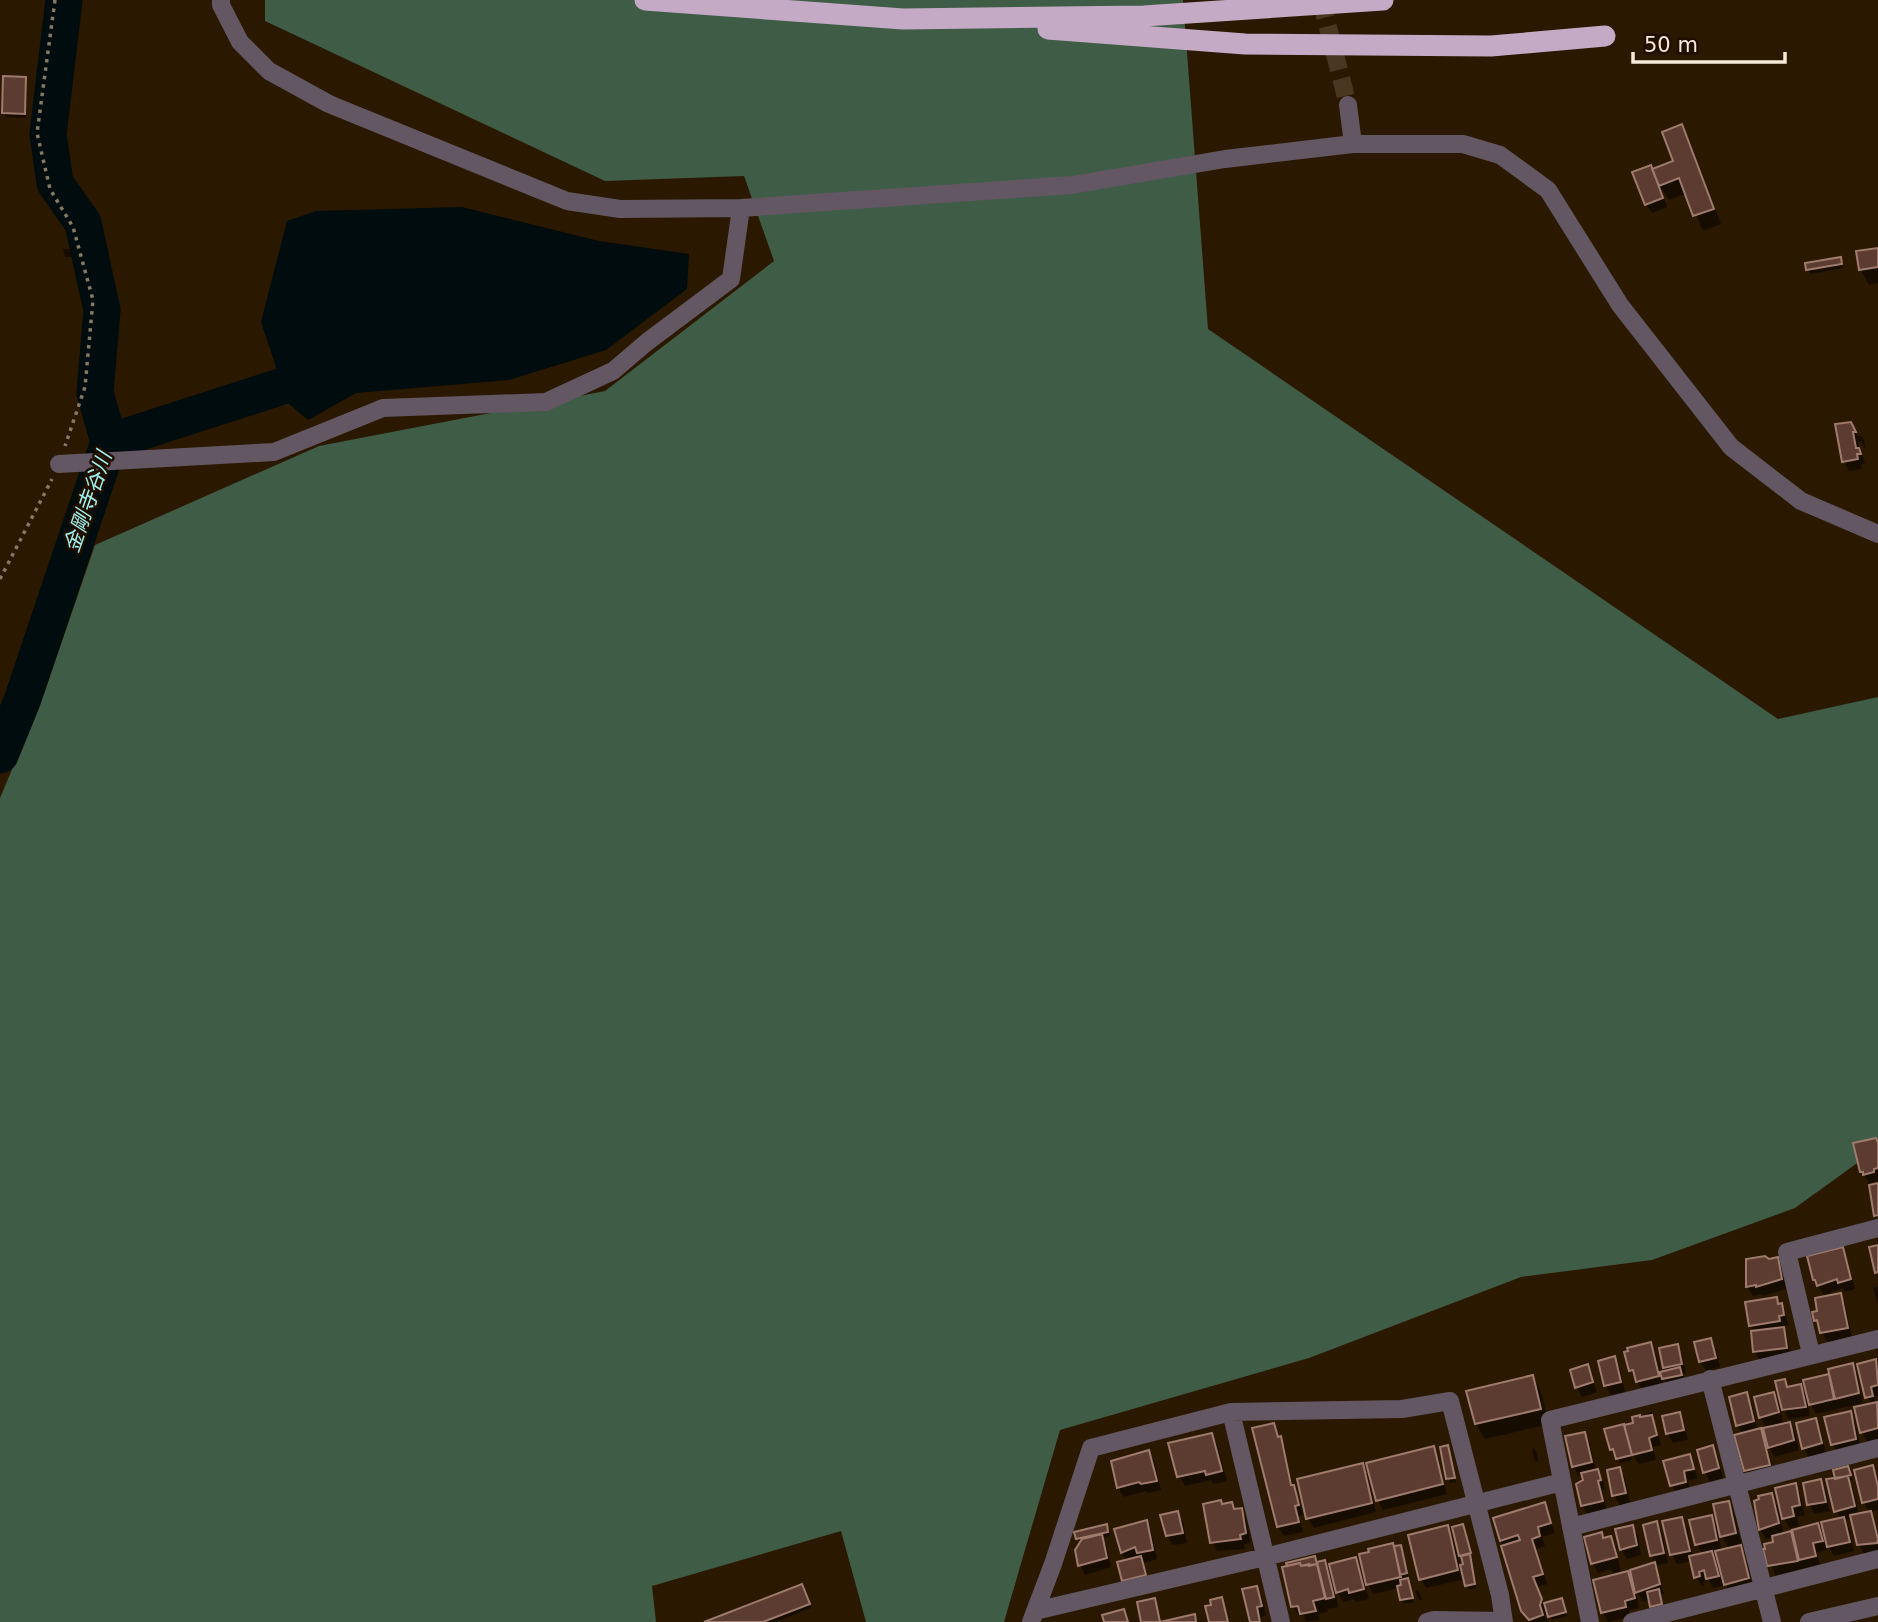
<svg xmlns="http://www.w3.org/2000/svg" width="1878" height="1622" viewBox="0 0 1878 1622" font-family="'DejaVu Sans','Noto Sans JP',sans-serif">
  <style>
    .forest { fill: #3f5c47 }
    .water { fill: #000c0d }
    .shadow { fill: #0007; fill-rule: evenodd }
    .lines { fill: none; stroke-linecap: round; stroke-linejoin: round }
    .river { stroke: #000c0d; stroke-width: 37 }
    .building { fill: #5c3c30; stroke: #9e7b6d; stroke-width: 2 }
    .street-tunnel { stroke: #493721; stroke-width: 18; stroke-dasharray: 18 9; stroke-linecap: butt }
    .path { stroke: #887965; stroke-width: 3.5; stroke-dasharray: 3.5 5; stroke-linecap: butt }
    .street { stroke: #625762; stroke-width: 18 }
    .highway { stroke: #c4aac5; stroke-width: 21 }
    .labels { text-anchor: middle; dominant-baseline: central; stroke-width: 5; stroke-linejoin: round; paint-order: stroke }
    .water-label { font-size: 21px; font-style: italic; fill: #a1f1f0; stroke: #200f00 }
  </style>
  <rect width="100%" height="100%" fill="#2a1800"/>
  <path class="forest" d="M265,0H1183L1208,329L1778,719L1878,697V1148L1795,1208L1652,1260L1521,1277L1309,1358L1060,1430L1004,1622H866L841,1531L652,1586L656,1622H0V798L45,691L95,545L319,446L605,391L774,261L744,176L605,181L265,21Z"/>
  <path class="water" d="M462,207L599,241L689,254L687,289L606,350L509,380L356,393L308,420L288,403L261,322L287,221L316,211Z"/>
  <path class="shadow" d="M25,78L27,83L26,118L6,117L4,113Z
    M1681,126L1690,141L1721,224L1703,231L1687,193L1669,200L1662,189L1661,190L1667,207L1652,213L1646,204L1652,171L1675,162Z
    M63,249H73L76,257H65Z
    M1878,249V283L1869,285L1861,270L1858,253Z
    M1840,258L1843,268L1810,274L1808,269Z
    M1851,424L1858,436H1861L1864,440L1866,450L1861,441L1858,442L1865,463L1861,464L1862,469L1849,471L1844,461Z
    M1878,1145V1181L1870,1184L1862,1172Z
    M1842,1249L1847,1259L1855,1289L1845,1292L1843,1288L1824,1295L1814,1280Z
    M1777,1259L1782,1269L1786,1289L1763,1296L1762,1294L1753,1296L1747,1286L1768,1261Z
    M1878,1286V1304L1873,1288Z
    M1840,1295L1845,1304L1852,1337L1827,1342L1816,1320Z
    M1776,1299L1786,1315L1788,1325L1784,1326L1791,1357L1760,1361L1754,1351V1332L1751,1326Z
    M1710,1340L1716,1350L1720,1367L1706,1371L1700,1361Z
    M1650,1344L1656,1354L1661,1373L1667,1372L1665,1368L1677,1346L1682,1355L1686,1374H1682L1685,1379L1669,1388L1662,1376L1664,1386L1643,1391L1630,1370Z
    M1614,1358L1620,1368L1625,1392L1611,1395L1606,1386Z
    M1875,1361L1878,1367V1396L1875,1397L1878,1407V1439L1867,1442L1862,1432L1872,1405L1867,1397Z
    M1852,1365L1857,1375L1863,1403L1816,1414L1807,1398L1810,1416L1789,1419L1783,1409L1784,1381L1789,1388L1800,1386L1809,1401L1805,1382L1832,1375Z
    M1587,1366L1597,1392L1582,1397L1577,1387Z
    M1533,1377L1541,1392L1549,1424L1485,1439L1476,1424Z
    M1746,1394L1752,1404L1758,1431L1768,1444L1767,1429L1760,1417L1773,1394L1779,1404L1784,1425L1789,1424L1795,1433L1799,1450L1775,1457L1766,1444L1774,1474L1752,1480L1746,1471L1737,1436L1743,1434L1737,1425Z
    M1652,1412L1661,1445L1653,1447L1656,1460L1639,1464L1635,1459L1627,1428H1623L1632,1460L1620,1463L1616,1453L1614,1454L1611,1450L1606,1430L1635,1424L1634,1419L1642,1418V1415Z
    M1850,1413L1855,1422L1861,1449L1838,1454L1833,1444Z
    M1679,1414L1684,1424L1688,1440L1673,1443L1668,1434L1664,1417Z
    M1815,1420L1820,1429L1826,1453L1809,1458L1803,1448Z
    M1274,1425L1285,1448L1293,1488L1298,1496L1303,1515L1299,1516L1303,1532L1284,1536L1278,1527Z
    M1584,1434L1590,1443L1596,1472L1603,1481L1605,1490H1602L1607,1511L1588,1515L1582,1505L1583,1475L1579,1476L1573,1466Z
    M1212,1435L1217,1444L1227,1481L1213,1484L1211,1480L1185,1486L1179,1476Z
    M1447,1447L1456,1482L1450,1483L1442,1448Z
    M1712,1447L1718,1457L1723,1478L1710,1482L1705,1472Z
    M1433,1448L1438,1458L1447,1494L1383,1510L1378,1500Z
    M1534,1448L1537,1453L1538,1463L1534,1459L1532,1449Z
    M1148,1452L1154,1461L1161,1490L1148,1493L1146,1491L1124,1497L1118,1487Z
    M1689,1456L1698,1478L1688,1481L1690,1492L1677,1495L1672,1486Z
    M1362,1465L1367,1475L1376,1512L1314,1528L1308,1518Z
    M1872,1467L1878,1480V1510L1870,1512L1878,1532V1553L1864,1554L1859,1544L1852,1518L1844,1520L1849,1528L1854,1551L1834,1556L1826,1542L1827,1550L1817,1553L1820,1565L1776,1577L1765,1551L1775,1543L1774,1537L1766,1539L1760,1529L1771,1495L1777,1505L1784,1534L1817,1525L1826,1540L1841,1519L1836,1511L1837,1479L1849,1472L1852,1480H1849L1853,1488L1859,1515L1870,1513L1864,1503L1856,1471Z
    M1620,1469L1625,1478L1630,1502L1620,1505L1614,1495Z
    M1820,1481L1826,1491L1830,1511L1815,1514L1809,1505L1805,1484Z
    M1795,1485L1800,1495L1805,1515L1797,1517L1799,1526L1790,1528L1784,1519L1777,1489Z
    M1728,1503L1734,1513L1741,1543L1738,1544L1745,1556L1753,1588L1731,1594L1726,1585L1713,1588L1709,1580L1703,1582L1704,1586H1702L1696,1577L1692,1561L1677,1564L1672,1555L1681,1519L1687,1528L1693,1557L1703,1555L1697,1544L1711,1517L1720,1533ZM1717,1530H1718L1729,1549L1722,1551ZM1717,1550L1721,1567L1720,1568L1711,1552Z
    M1231,1504L1235,1511L1241,1510L1246,1519L1251,1543L1244,1544L1245,1549L1217,1551L1212,1542L1222,1506Z
    M1544,1504L1555,1533L1542,1537L1545,1546L1536,1549L1547,1584L1537,1587L1544,1605L1561,1600L1567,1616L1552,1620L1547,1608L1545,1616L1547,1622H1530L1523,1610L1501,1540Z
    M1177,1513L1183,1522L1187,1543L1173,1545L1167,1536L1163,1516Z
    M1146,1522L1151,1531L1157,1559L1143,1563L1150,1585L1129,1590L1123,1581L1127,1561L1122,1553L1116,1530Z
    M1657,1523L1662,1533L1668,1563L1655,1566L1664,1594L1661,1595L1663,1608L1655,1610L1650,1599L1643,1602L1636,1590L1639,1608L1629,1610L1630,1617L1608,1622L1603,1613L1595,1581L1615,1576L1611,1569L1598,1573L1593,1563L1601,1534L1604,1539L1610,1538L1616,1547L1621,1575L1627,1573L1634,1585L1632,1571L1656,1564L1652,1556L1645,1526Z
    M1106,1526L1110,1536L1102,1538L1106,1545L1111,1567L1085,1575L1080,1565L1081,1544L1076,1534Z
    M1463,1526L1476,1588L1469,1589L1465,1579L1426,1588L1421,1579L1447,1527L1452,1537L1460,1567L1465,1565L1454,1528Z
    M1632,1527L1638,1536L1641,1555L1627,1559L1621,1549Z
    M1400,1547L1408,1577L1406,1578L1414,1602L1404,1604L1399,1588L1373,1594L1368,1584L1394,1548Z
    M1314,1558L1317,1565L1324,1562L1333,1577L1355,1559L1360,1569L1369,1599L1356,1602L1354,1599L1343,1602L1334,1585L1338,1607L1327,1609L1328,1612L1318,1614L1320,1620L1302,1622L1306,1621L1303,1615L1299,1616L1293,1607L1284,1568Z
    M1256,1588L1262,1597L1266,1615L1261,1617L1262,1622H1252Z
    M804,1590L811,1608L775,1622H709Z
    M1418,1590L1420,1594L1422,1600H1419L1417,1596L1416,1591Z
    M1221,1599L1230,1622H1211Z"/>
  <g class="lines">
    <path class="river" d="M109,442L283,386
      M0,755L22,701L109,442L95,393L102,310L83,223L55,183L48,134L64,0"/>
  </g>
  <path class="building" d="M3,76L26,77L25,114L2,113Z
    M1682,124L1714,209L1693,216L1679,178L1659,186L1652,169L1673,161L1662,132Z
    M1651,165L1663,198L1645,205L1632,172Z
    M1878,248V267L1859,270L1856,251Z
    M1841,257L1842,264L1806,270L1805,263Z
    M1851,422L1856,432H1853L1856,448H1859L1861,454H1857L1858,459L1842,462L1835,424Z
    M1876,1138L1878,1143V1168L1874,1169V1172L1863,1175V1172H1860L1853,1143Z
    M1878,1183V1215L1874,1216L1869,1185Z
    M1878,1245V1272L1875,1273L1869,1247Z
    M1843,1247L1851,1279L1838,1283L1837,1279L1817,1286L1815,1280H1813L1807,1256Z
    M1765,1256L1769,1259L1778,1257L1782,1279L1756,1287V1285L1746,1287V1259Z
    M1841,1293L1848,1328L1820,1333L1817,1320L1814,1321L1812,1312L1817,1311L1815,1298Z
    M1777,1297L1778,1304L1782,1303L1784,1315L1779,1316L1780,1321L1749,1326L1745,1302Z
    M1784,1327L1787,1348L1753,1352L1751,1331Z
    M1711,1338L1716,1358L1699,1362L1694,1342Z
    M1651,1342L1659,1376L1636,1382L1633,1370L1629,1371L1624,1352L1628,1351L1627,1348Z
    M1678,1344L1682,1364L1663,1368L1659,1348Z
    M1615,1356L1621,1382L1604,1386L1598,1361Z
    M1876,1359L1878,1385L1871,1387L1873,1396L1865,1398L1857,1364Z
    M1853,1363L1859,1393L1835,1399L1828,1369Z
    M1588,1364L1593,1382L1575,1388L1570,1370Z
    M1680,1367L1682,1375L1662,1379L1660,1372Z
    M1829,1374L1834,1399L1809,1405L1803,1380Z
    M1533,1375L1541,1409L1475,1424L1466,1391Z
    M1785,1379L1787,1387L1801,1384L1806,1407L1782,1410L1775,1381Z
    M1747,1392L1754,1421L1736,1426L1729,1397Z
    M1774,1392L1779,1412L1759,1418L1754,1397Z
    M1877,1402L1878,1428L1860,1433L1854,1407Z
    M1851,1411L1856,1439L1831,1445L1824,1417Z
    M1680,1412L1684,1430L1666,1434L1662,1416Z
    M1640,1415V1417L1652,1415L1657,1435L1649,1438L1652,1450L1632,1455L1624,1425L1633,1423L1632,1417Z
    M1816,1418L1822,1443L1802,1449L1796,1423Z
    M1790,1422L1794,1440L1768,1448L1763,1428Z
    M1274,1423L1278,1437L1281,1436L1291,1485H1294L1299,1505L1295,1506L1299,1522L1277,1527L1252,1428Z
    M1624,1424L1632,1455L1616,1459L1613,1449L1610,1450L1604,1429Z
    M1761,1428L1770,1465L1744,1471L1734,1435Z
    M1585,1432L1592,1462L1572,1467L1565,1436Z
    M1212,1433L1222,1471L1206,1475L1205,1471L1177,1477L1168,1443Z
    M1448,1445L1455,1478L1446,1479L1440,1447Z
    M1713,1445L1719,1468L1703,1473L1697,1450Z
    M1434,1446L1443,1484L1376,1501L1366,1463Z
    M1149,1450L1157,1481L1141,1484L1139,1482L1117,1488L1111,1461Z
    M1690,1454L1694,1469L1684,1471L1686,1482L1670,1486L1663,1461Z
    M1363,1463L1372,1503L1306,1519L1297,1479Z
    M1873,1465L1878,1487V1499L1862,1503L1854,1470Z
    M1848,1466L1851,1475L1835,1479L1833,1470Z
    M1620,1467L1626,1493L1612,1496L1607,1470Z
    M1598,1469L1601,1480L1598,1481L1603,1501L1581,1506L1576,1484L1583,1480L1581,1473Z
    M1848,1476L1855,1506L1834,1512L1826,1479Z
    M1821,1479L1826,1502L1807,1505L1803,1483Z
    M1796,1483L1800,1505L1792,1507L1794,1516L1782,1519L1775,1488Z
    M1772,1493L1779,1523L1759,1530L1754,1501L1759,1499L1758,1496Z
    M1221,1500L1222,1504L1232,1502L1234,1509L1242,1508L1246,1533L1240,1535L1241,1539L1210,1543L1203,1504Z
    M1729,1501L1736,1533L1720,1537L1713,1504Z
    M1545,1502L1551,1523L1538,1527L1540,1536L1532,1539L1543,1574L1533,1577L1542,1599L1540,1605L1543,1615L1529,1620L1521,1611L1501,1546L1520,1540L1518,1535L1500,1541L1493,1518Z
    M1178,1511L1183,1533L1166,1536L1160,1515Z
    M1871,1511L1878,1539L1877,1543L1857,1545L1850,1515Z
    M1712,1515L1717,1540L1695,1545L1689,1520Z
    M1682,1517L1690,1551L1670,1555L1662,1521Z
    M1844,1517L1850,1542L1827,1547L1821,1522Z
    M1147,1520L1153,1550L1137,1553L1135,1547L1121,1553L1114,1529Z
    M1657,1521L1664,1553L1650,1556L1643,1525Z
    M1818,1523L1823,1541L1813,1543L1816,1556L1799,1560L1792,1530Z
    M1107,1524L1108,1532L1076,1539L1074,1532Z
    M1463,1524L1471,1553L1459,1556L1452,1527Z
    M1448,1525L1458,1570L1419,1580L1408,1535Z
    M1633,1525L1637,1545L1620,1550L1615,1529Z
    M1791,1531L1798,1561L1767,1566L1763,1549H1765L1764,1544L1773,1542L1772,1536Z
    M1602,1532L1603,1538L1611,1536L1617,1557L1591,1564L1584,1537Z
    M1102,1534L1107,1558L1078,1566L1075,1550L1082,1539Z
    M1393,1543L1401,1577L1366,1585L1359,1554L1369,1552L1368,1549Z
    M1401,1545L1407,1573L1400,1575L1394,1546Z
    M1741,1545L1749,1578L1724,1585L1715,1551Z
    M1712,1551L1719,1576L1706,1579L1704,1570L1699,1572L1700,1576L1694,1578L1689,1556Z
    M1470,1554L1475,1584L1465,1586L1460,1565L1463,1564L1461,1556Z
    M1141,1556L1146,1575L1122,1581L1117,1562Z
    M1315,1556L1317,1564L1309,1566V1564L1301,1566L1300,1563L1287,1566L1286,1563Z
    M1356,1557L1364,1589L1349,1593L1348,1589L1336,1593L1329,1564Z
    M1325,1560L1334,1597L1326,1599L1317,1562Z
    M1655,1562L1660,1584L1635,1593L1630,1570Z
    M1300,1563L1301,1566L1317,1564L1325,1598L1313,1601L1316,1611L1300,1614L1298,1606L1291,1607L1282,1567Z
    M1628,1571L1635,1598L1625,1601L1626,1607L1601,1613L1593,1580Z
    M1408,1578L1413,1598L1400,1600L1397,1586L1401,1585L1400,1580Z
    M802,1584L810,1604L763,1622H704Z
    M1257,1586L1262,1606L1257,1607L1260,1622H1250L1242,1589Z
    M1659,1589L1662,1604L1650,1607L1647,1592Z
    M1222,1597L1228,1622H1209L1205,1606L1211,1605L1210,1600Z
    M1155,1598L1160,1622H1141L1137,1602Z
    M1562,1598L1566,1612L1548,1617L1544,1603Z
    M1124,1609L1128,1622H1104L1102,1615Z
    M1195,1614L1196,1622H1159H1160Z"/>
  <g class="lines">
    <path class="street-tunnel" d="M1321,0L1348,105"/>
    <path class="path" d="M55,0L37,133L50,189L73,227L93,300L85,387L65,446
      M0,579L52,479"/>
    <path class="street" d="M221,0V5L240,42L269,71L329,104L567,201L620,209L741,208L1072,185L1225,159L1353,144H1463L1500,155L1548,190L1620,305L1731,447L1801,501L1878,534
      M1348,105L1353,144
      M59,464L274,452L383,408L546,402L613,371L647,342L731,279L741,208
      M1811,1354L1787,1252L1878,1228
      M1710,1379L1772,1622
      M1231,1412L1281,1622
      M1571,1527L1878,1448
      M1035,1611L1265,1557L1562,1482
      M1031,1622L1053,1564L1091,1448L1231,1412L1402,1409L1450,1401L1500,1595L1504,1622
      M1427,1622L1434,1620L1503,1621
      M1590,1622L1550,1420L1878,1339
      M1632,1622L1878,1559
      M1809,1622L1878,1606"/>
    <path class="highway" d="M645,0L903,19L1144,16L1383,0
      M1048,29L1245,44L1491,46L1605,36"/>
  </g>
  <g class="labels">
    <g class="water-label">
      <text transform="translate(88 502) rotate(-71)">金剛寺谷川</text>
    </g>
  </g>
  <path d="M1633 52v10h152v-10" fill="none" stroke="#f6e9da" stroke-width="3.5"/>
  <text x="1644" y="52" font-size="21" fill="#f6e9da" stroke="#200f00" stroke-width="5" paint-order="stroke">50 m</text>
</svg>
